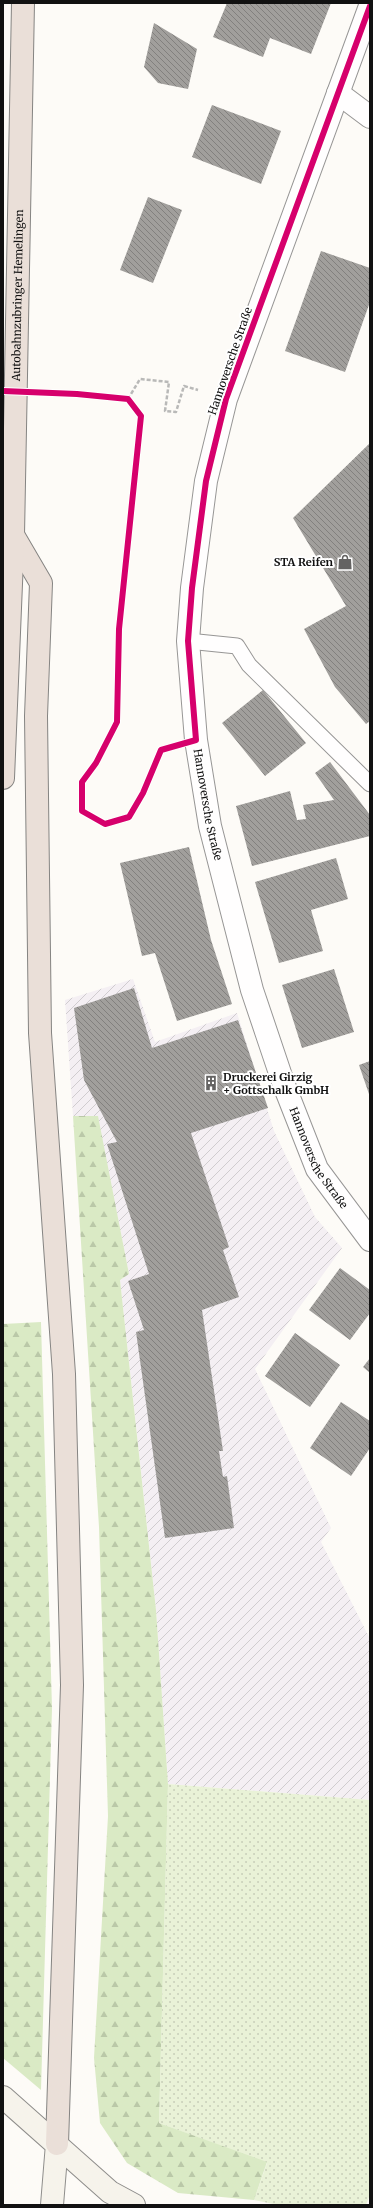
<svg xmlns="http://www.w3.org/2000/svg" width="373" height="2208" viewBox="0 0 373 2208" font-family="Merriweather,serif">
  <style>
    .industrial { fill: url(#industrial-furrows) }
    .grass { fill: url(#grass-dots) }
    .forest { fill: url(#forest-firs) }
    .building { fill: url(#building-back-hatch) }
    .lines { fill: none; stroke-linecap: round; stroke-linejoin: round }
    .lane-casing { stroke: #979695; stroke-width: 17 }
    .street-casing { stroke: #979695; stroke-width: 24 }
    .secondary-casing { stroke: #8e8d8b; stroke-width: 24 }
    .highway-casing { stroke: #858482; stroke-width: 24 }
    .path { stroke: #b9b9b8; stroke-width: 2.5; stroke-dasharray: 4 2; stroke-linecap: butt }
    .lane { stroke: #fffefe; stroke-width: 15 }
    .street { stroke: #fffefe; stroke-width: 22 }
    .secondary { stroke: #f6f3eb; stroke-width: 22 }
    .highway { stroke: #eadfd8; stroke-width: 22 }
    .cycleway-casing { stroke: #fff; stroke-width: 8 }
    .cycleway { stroke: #d6006c; stroke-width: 6 }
    .labels { text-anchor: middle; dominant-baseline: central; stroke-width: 4; stroke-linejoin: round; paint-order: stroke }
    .street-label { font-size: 11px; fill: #111; stroke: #fff }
    .poi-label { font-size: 11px; font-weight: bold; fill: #111; stroke: #fff; text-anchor: end }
  </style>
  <defs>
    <pattern id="industrial-furrows" width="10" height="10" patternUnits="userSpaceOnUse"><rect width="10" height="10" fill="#f4eff3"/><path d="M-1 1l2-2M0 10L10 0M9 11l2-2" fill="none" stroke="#d0cccf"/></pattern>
    <pattern id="grass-dots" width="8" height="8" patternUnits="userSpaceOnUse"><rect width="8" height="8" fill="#e9f2d7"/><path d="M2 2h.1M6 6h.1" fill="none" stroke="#c7ceb8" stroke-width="1.8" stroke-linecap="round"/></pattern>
    <pattern id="forest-firs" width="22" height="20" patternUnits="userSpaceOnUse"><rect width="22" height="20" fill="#daeac5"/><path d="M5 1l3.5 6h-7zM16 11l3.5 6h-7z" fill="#bac8a8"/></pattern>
    <pattern id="building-back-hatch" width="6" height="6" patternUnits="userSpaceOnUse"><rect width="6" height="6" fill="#a19f9c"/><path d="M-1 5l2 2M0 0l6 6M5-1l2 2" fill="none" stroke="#82807e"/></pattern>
  </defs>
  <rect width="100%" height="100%" fill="#fdfbf7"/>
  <path class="industrial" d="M133,979L155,1042L237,1013L274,1131L315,1217L342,1248L255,1369L331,1528L321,1542L370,1639V1800L168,1784L156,1610L120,1280L129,1274L97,1116H73L65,1000Z"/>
  <path class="grass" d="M168,1784L370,1800V2194L366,2205H278L254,2200L267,2163L159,2123Z"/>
  <path class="forest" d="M73,1116H98L129,1274L120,1280L156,1610L168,1784L159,2123L267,2162L254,2200L178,2193L127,2163L100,2123L94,2058L108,1816L99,1527Z
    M41,1322L52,1708L41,2090L3,2058V1324Z"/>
  <path class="building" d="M227,3H331L311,54L270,38L263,57L213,37Z
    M154,23L197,49L188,89L158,83L144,67Z
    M212,105L281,131L261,184L192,157Z
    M148,197L182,210L153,283L120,270Z
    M321,251L370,268V302L345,372L285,351Z
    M370,443V721L366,724L335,687L304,629L346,606L293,518Z
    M263,690L306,743L265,776L222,723Z
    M330,762L370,815V836L252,866L236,806L290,791L297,820L306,819L303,805L334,800L315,773Z
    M189,847L211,940L232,1004L177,1021L155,953L142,956L120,863Z
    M336,858L348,899L311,910L323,951L279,963L255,882Z
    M334,969L354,1032L302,1048L282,985Z
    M134,988L152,1048L238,1020L268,1108L191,1133L229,1247L223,1250L239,1297L202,1310L223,1451H219L223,1477L227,1476L234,1528L165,1538L136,1332L144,1330L128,1281L149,1274L107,1144L117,1142L84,1080L74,1008Z
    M370,1061V1097L359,1065Z
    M340,1268L370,1290V1313L350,1340L309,1310Z
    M295,1333L340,1365L310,1407L265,1376Z
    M370,1358V1373L363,1367Z
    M341,1402L370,1421V1448L351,1476L310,1448Z"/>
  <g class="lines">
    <g class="lane-casing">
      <path id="lane" d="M188,641L237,646L249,665L370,784"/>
    </g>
    <g class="street-casing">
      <g id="street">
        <path id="s1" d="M370,6L226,399L206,481L192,588L188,641L196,740L210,826L252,990L284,1085L317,1169L370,1240"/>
        <path d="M338,93L370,117"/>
      </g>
    </g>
    <g class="secondary-casing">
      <path id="secondary" d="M3,2097L110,2192L134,2205
        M52,2205L57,2144"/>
    </g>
    <g class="highway-casing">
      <g id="highway">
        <path d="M13,535L41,583L36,716L40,1033L64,1374L72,1685L57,2144"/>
        <path id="s2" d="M3,778L13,535L23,3"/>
      </g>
    </g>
    <path class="path" d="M128,399L140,379L169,382L165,411L176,412L184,386L198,390"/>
    <use href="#lane" class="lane"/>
    <use href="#street" class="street"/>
    <use href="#secondary" class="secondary"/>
    <use href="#highway" class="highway"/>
    <g class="cycleway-casing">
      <path id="cycleway" d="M3,391L77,394L128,399L141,416L119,629L117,722L96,763L82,782V811L105,824L129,817L143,793L161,750L196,740L188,641L192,588L206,481L226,399L370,6"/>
    </g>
    <use href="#cycleway" class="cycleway"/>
  </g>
  <defs>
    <g id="shop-bare" transform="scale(1.2)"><path d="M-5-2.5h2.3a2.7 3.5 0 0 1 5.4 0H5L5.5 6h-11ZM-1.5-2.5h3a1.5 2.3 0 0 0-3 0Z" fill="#646362" stroke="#fff" stroke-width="2.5" paint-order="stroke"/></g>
    <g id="building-bare" transform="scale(1.2)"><path d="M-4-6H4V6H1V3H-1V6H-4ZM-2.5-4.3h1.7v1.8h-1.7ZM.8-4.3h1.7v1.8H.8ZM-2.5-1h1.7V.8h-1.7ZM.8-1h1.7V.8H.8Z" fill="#646362" stroke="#fff" stroke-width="2.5" paint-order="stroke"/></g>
  </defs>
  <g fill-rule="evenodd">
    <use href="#shop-bare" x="345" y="562"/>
    <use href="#building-bare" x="211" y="1083"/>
  </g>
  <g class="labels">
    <g class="street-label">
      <text stroke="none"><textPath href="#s2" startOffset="483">Autobahnzubringer Hemelingen</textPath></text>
      <text transform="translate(230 361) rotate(-71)">Hannoversche Straße</text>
      <text stroke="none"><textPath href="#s1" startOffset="829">Hannoversche Straße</textPath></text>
      <text stroke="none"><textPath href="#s1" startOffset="1201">Hannoversche Straße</textPath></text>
    </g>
    <g class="poi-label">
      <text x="333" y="562">STA Reifen</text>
      <text x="223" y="1077" text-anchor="start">Druckerei Girzig<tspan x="223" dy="13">+ Gottschalk GmbH</tspan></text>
    </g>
  </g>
  <rect width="373" height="2208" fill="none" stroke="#111111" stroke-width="8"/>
</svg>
